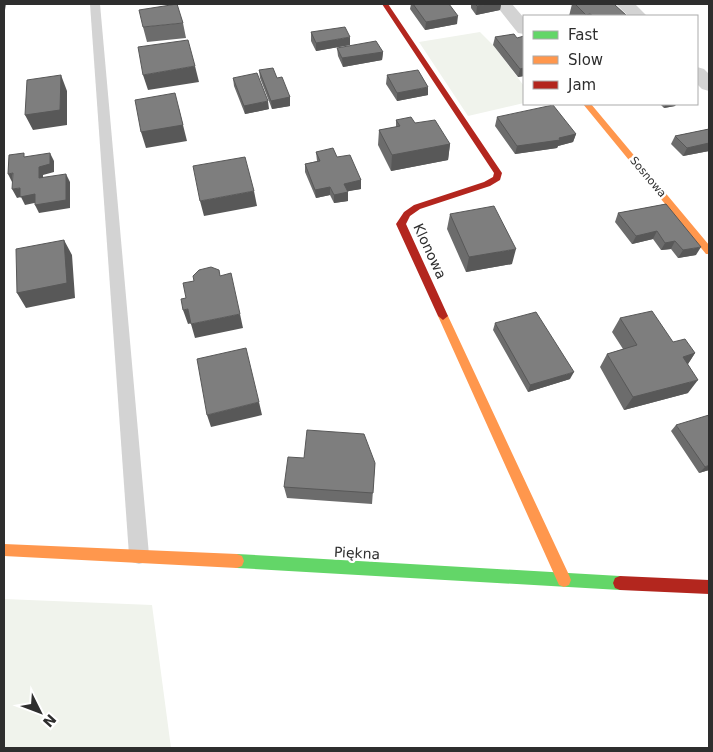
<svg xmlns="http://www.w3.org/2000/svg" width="713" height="752" viewBox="0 0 713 752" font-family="'DejaVu Sans',sans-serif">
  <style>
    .green { fill: #f0f3ec }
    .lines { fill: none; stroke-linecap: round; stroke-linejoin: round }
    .lane { fill: #d3d3d3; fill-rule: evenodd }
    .street { fill: #d3d3d3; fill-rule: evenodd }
    .fast { fill: #63d668; fill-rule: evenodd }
    .slow { fill: #ff974d; fill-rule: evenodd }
    .jam { fill: #b3261e; fill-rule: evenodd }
    .wall { fill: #6c6c6c }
    .shaded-wall { fill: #585858 }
    .building { fill: #7e7e7e; stroke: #585858 }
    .labels { text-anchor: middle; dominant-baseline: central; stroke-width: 5; stroke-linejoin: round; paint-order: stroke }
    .far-street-label { font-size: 11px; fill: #2e2e2e; stroke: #fff }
    .street-label { font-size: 14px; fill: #2e2e2e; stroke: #fff }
  </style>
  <rect width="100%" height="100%" fill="#fff"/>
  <path class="green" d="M480,32L493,45L524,86V103L468,116L419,42Z
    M4,599L152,605L171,748H4Z"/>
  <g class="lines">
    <path class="lane" d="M90,4H100L149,555L146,562L139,564L132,562L129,555Z"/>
    <path class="street" d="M495,4H512L524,18V34L518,33Z
      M616,4H635L647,16H628Z
      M697,67L704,69L709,74V91L702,89L697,84Z"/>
    <path class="fast" d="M237,554L620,576L625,578L627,583L625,588L620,590L237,568L232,566L230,561L232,556Z"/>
    <path class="slow" d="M583,104H591L709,245V254H706Z
      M443,312L448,316L569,575L571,580L569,585L564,587L559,585L438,316Z
      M4,544L237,554L242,556L244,561L242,566L237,568L4,556Z"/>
    <path class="jam" d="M382,4H388L502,173L500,180L490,186L420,209L410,216L406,224L448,316L443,320L438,316L396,224L404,212L414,205L484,182L493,177L494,173Z
      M620,576L709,580V594L620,590L615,588L613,583L615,578Z"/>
  </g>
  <path class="wall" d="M411,4H449L457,24L425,30L410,9Z
    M471,4H501L500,10L476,15L471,8Z
    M572,4H614L627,16H569Z
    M183,23L186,38L147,42L143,27Z
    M311,32L350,45L316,51L311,41Z
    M514,34L524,76L518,77L493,45L495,37Z
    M337,48L383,52L382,60L343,67L338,56Z
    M259,70L277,78L290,97V106L272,109L260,78Z
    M387,75L428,95L397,101L386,84Z
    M233,78L269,109L245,114L234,86Z
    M660,104H676L675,106L664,108Z
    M497,117L576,134L573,142L558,146L557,148L515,154L495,126Z
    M396,120L415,123L450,144L448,160L391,171L378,145L379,130L396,127Z
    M709,129V151L683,156L671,144L675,136Z
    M316,152L337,157L361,180V189L347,191L348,201L334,203L330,195L316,198L305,172V164L317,161Z
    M666,204L696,255L678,258L671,249L661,250L653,239L632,244L615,222L618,213Z
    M450,214L512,264L466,272L447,229Z
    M620,318L673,342L695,353L688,364V393L624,410L600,367L607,354L623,349L612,332Z
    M495,323L570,379L528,392L493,330Z
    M676,425L709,470L699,473L671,431Z
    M304,458L375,463L372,504L287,498L284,487Z"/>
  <path class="shaded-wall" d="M4,4H6L4,16Z
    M492,4H501L500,10L476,15L477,6Z
    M458,16L457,24L425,30L426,22Z
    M350,37V45L316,51V43Z
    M383,52L382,60L343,67L342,58Z
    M195,66L199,82L148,90L143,75Z
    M524,68V76L518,77L520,69Z
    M61,75L67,91V125L33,130L25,115Z
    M428,87V95L397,101V93Z
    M290,97V106L272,109L271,101Z
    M268,101L269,109L245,114L244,106Z
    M666,104H676L675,106L664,108Z
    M179,109L187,141L146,148L141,132Z
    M576,134L573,142L558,146L557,148L515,154L517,146Z
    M709,143V151L683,156L687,148Z
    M450,144L448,160L391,171L392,155Z
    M50,153L54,161V172L43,175V186L39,178V167Z
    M13,173L12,182L8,174Z
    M66,174L70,182V208L39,213L35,205Z
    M361,180V189L344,192V184Z
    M330,187V195L316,198L315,190Z
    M20,188L35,194L39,202L25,205L21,197L17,198L12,189Z
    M254,191L257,206L204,216L200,201Z
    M348,192V201L334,203V195Z
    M657,231L653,239L632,244L636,236Z
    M64,240L72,255L75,298L26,308L17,293Z
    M675,241L671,249L661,250L665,243Z
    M701,247L696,255L678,258L683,250Z
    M516,249L512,264L466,272L469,257Z
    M188,309L192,323L188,324L183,310Z
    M240,314L243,328L195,338L191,324Z
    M695,353L686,367L683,357Z
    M574,372L570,379L528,392L530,385Z
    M698,380L688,393L624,410L633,397Z
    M259,402L262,415L211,427L207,415Z
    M709,465V470L699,473L705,467Z"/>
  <path class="building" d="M177,4L183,23L143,27L139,10Z
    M413,4H449L458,16L426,22Z
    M475,4H492L477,6Z
    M575,4H614L627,16H593L590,14L586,15Z
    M345,27L350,37L316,43L311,32Z
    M514,34L517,38L524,36V68L520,69L495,37Z
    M188,40L195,66L143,75L138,47Z
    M376,41L383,52L342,58L337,48Z
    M273,68L277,78L282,77L290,97L271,101L259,70Z
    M418,70L428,87L397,93L387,75Z
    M257,73L268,101L244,106L233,78Z
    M61,75L60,110L25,115L27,80Z
    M175,93L183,125L141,132L135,100Z
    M553,105L576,134L559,138L560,140L517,146L497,117Z
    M411,117L415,123L435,120L450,144L392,155L379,130L400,126L396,120Z
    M709,129V143L687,148L675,136Z
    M333,148L337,157L350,155L361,180L344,184L348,192L334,195L330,187L315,190L305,164L320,161L316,152Z
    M24,153V157L50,153V164L39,167V178L66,174V200L35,205V194L20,197V188L12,189L13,173L8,174L9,155Z
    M245,157L254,191L200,201L193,166Z
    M666,204L701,247L683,250L675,241L665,243L657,231L636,236L618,213Z
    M494,206L516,249L469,257L450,214Z
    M64,240L67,283L17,293L16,249Z
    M211,267L219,270L220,276L231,273L240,314L191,324L188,309L183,310L181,299L186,298L183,283L194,281L193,276L199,270Z
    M652,311L673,342L685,339L695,353L683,357L698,380L633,397L607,354L637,345L620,318Z
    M536,312L574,372L530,385L495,323Z
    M246,348L259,402L207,415L197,359Z
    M709,415V465L705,467L676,425Z
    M307,430L364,434L375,463L373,493L284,487L288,457L304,458Z"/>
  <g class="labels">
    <g class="far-street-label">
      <text transform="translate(648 177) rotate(50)">Sosnowa</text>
    </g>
    <g class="street-label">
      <text transform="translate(430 251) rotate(65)">Klonowa</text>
      <text transform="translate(357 553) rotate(3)">Piękna</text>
    </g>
  </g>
  <rect width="713" height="752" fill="none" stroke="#2e2e2e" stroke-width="10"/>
  <rect x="523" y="15" width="175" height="90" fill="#ffffff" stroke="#ababab"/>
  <rect x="533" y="31" width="25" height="8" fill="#63d668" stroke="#ababab"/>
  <text x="568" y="40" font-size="15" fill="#2e2e2e">Fast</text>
  <rect x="533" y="56" width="25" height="8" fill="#ff974d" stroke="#ababab"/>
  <text x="568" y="65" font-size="15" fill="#2e2e2e">Slow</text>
  <rect x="533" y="81" width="25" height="8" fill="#b3261e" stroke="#ababab"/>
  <text x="568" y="90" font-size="15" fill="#2e2e2e">Jam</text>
  <g transform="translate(40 712) rotate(132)" stroke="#ffffff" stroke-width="4" paint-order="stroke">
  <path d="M0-4L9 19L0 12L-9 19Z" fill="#2e2e2e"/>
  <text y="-8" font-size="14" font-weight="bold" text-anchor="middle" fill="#2e2e2e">N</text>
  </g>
</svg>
